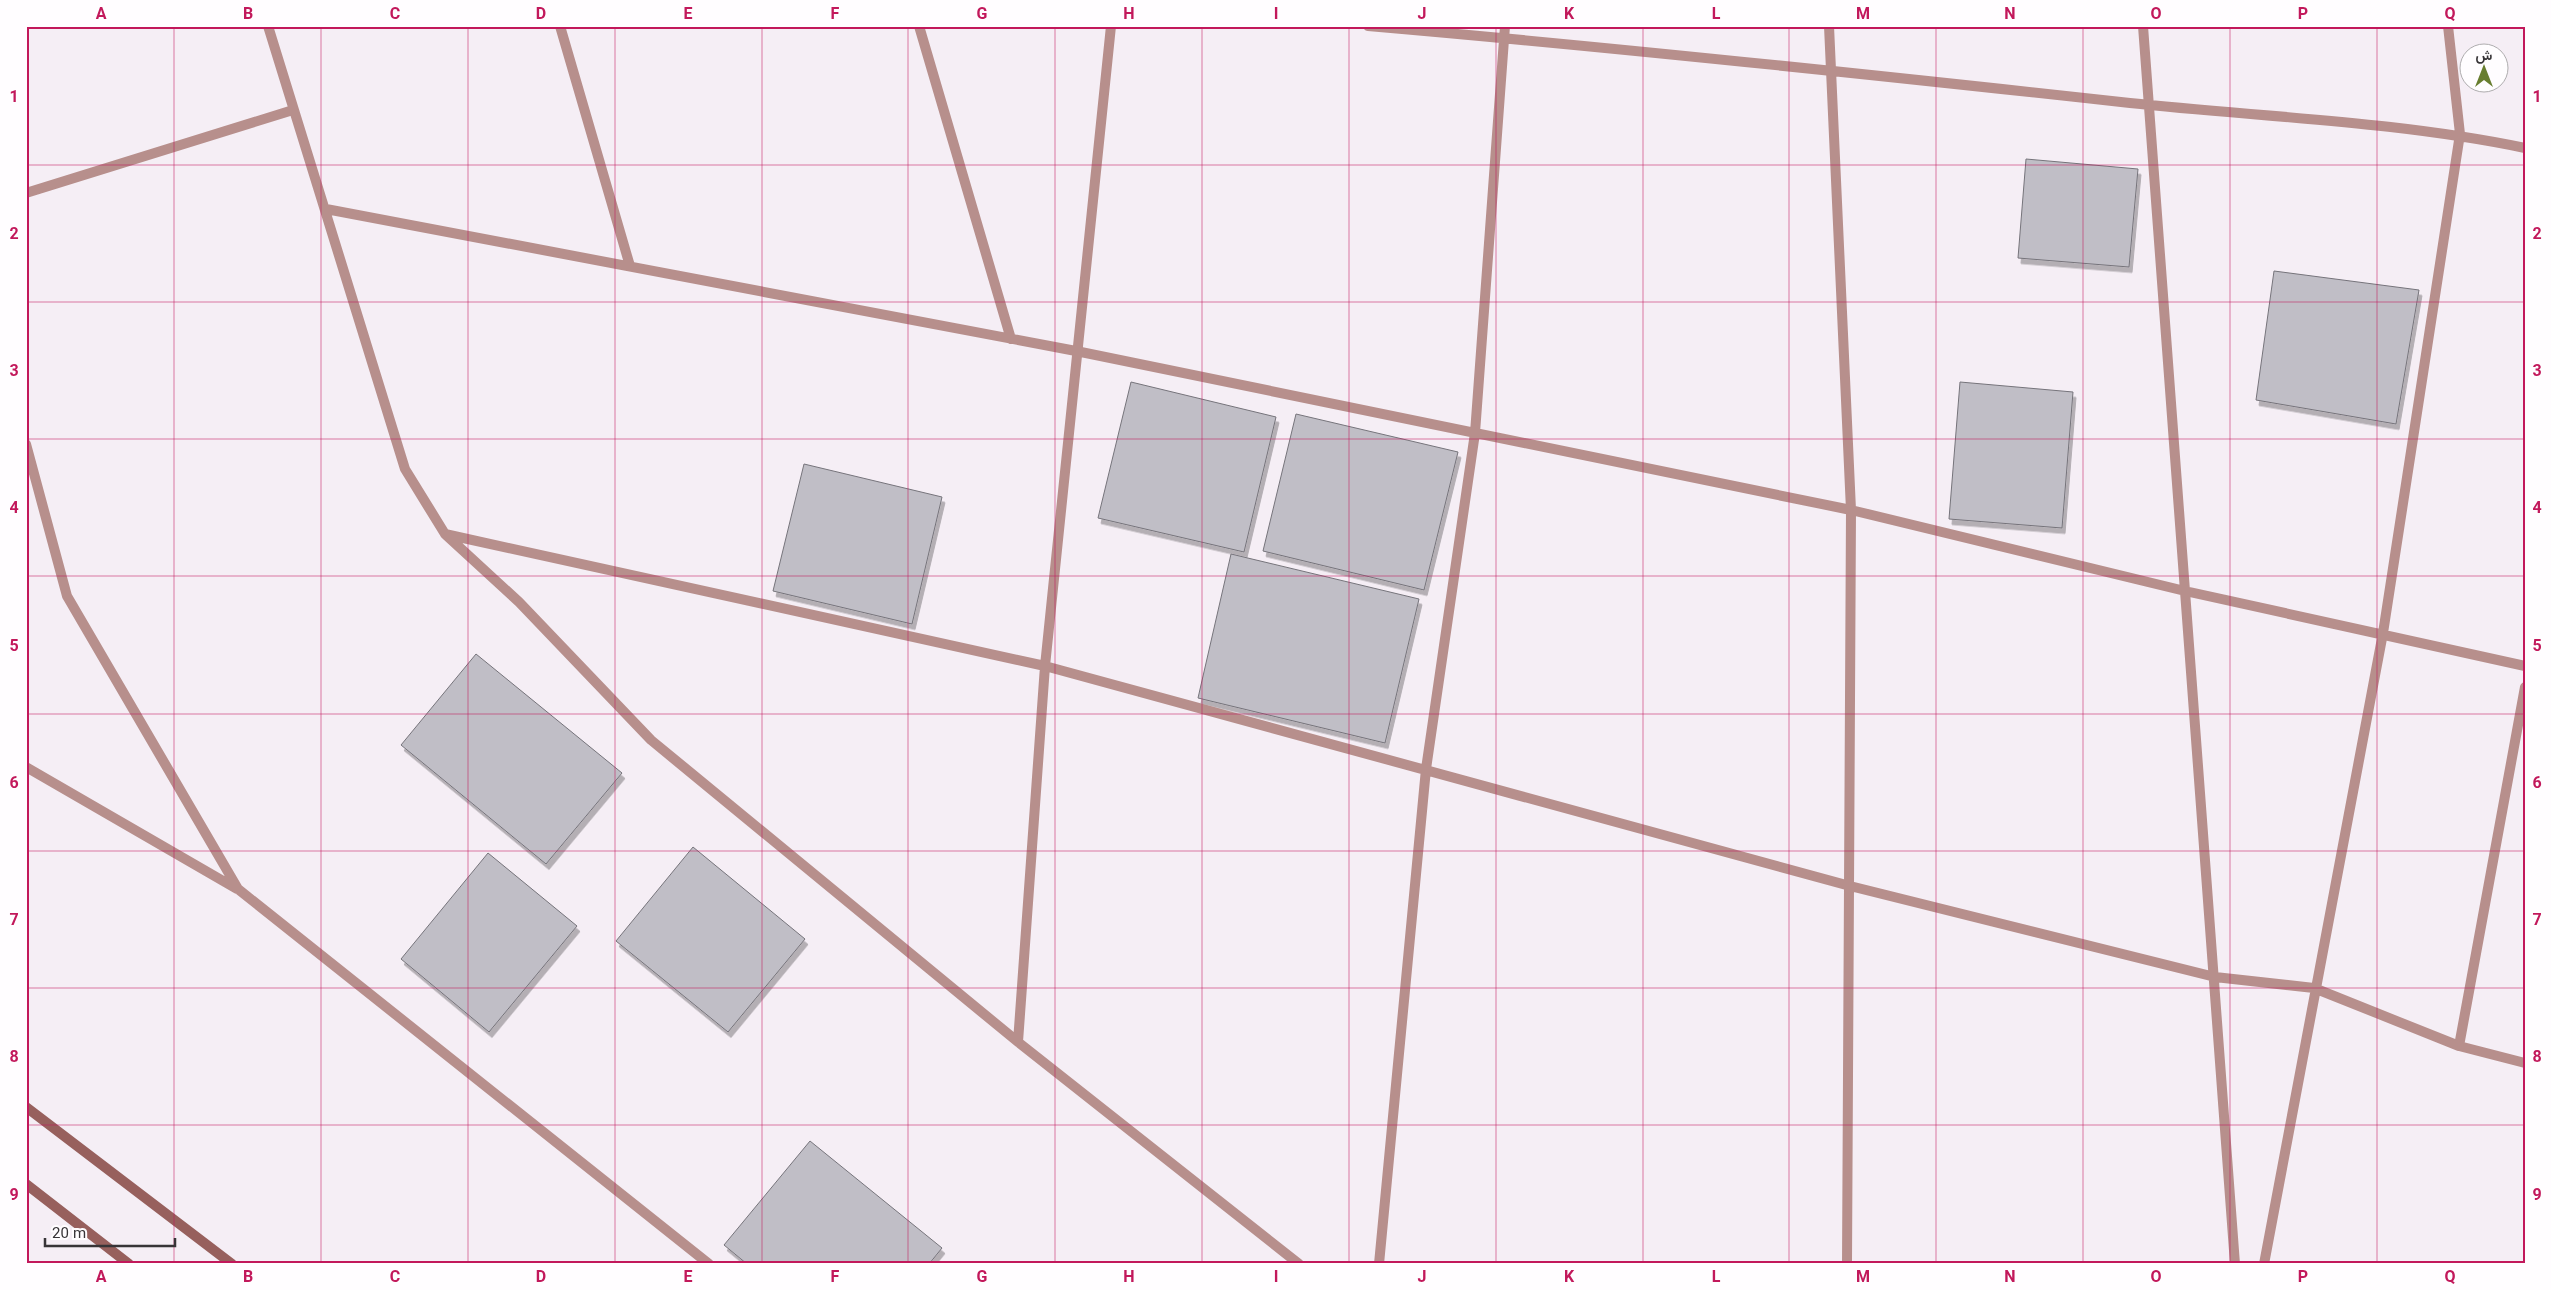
<svg xmlns="http://www.w3.org/2000/svg" width="2551" height="1290" viewBox="0 0 2551 1290" font-family="Georgia,Vazirmatn,serif">
  <style>
    .building { fill: #c0bec6; stroke: #76747b; filter: url(#shadow) }
    .lines { fill: none; stroke-linecap: round; stroke-linejoin: round }
    .street { stroke: #b78f8c; stroke-width: 10 }
    .secondary { stroke: #97605d; stroke-width: 10 }
    .grid { fill: none; stroke: #c2185b; stroke-width: 1; stroke-opacity: 0.55 }
    .neatline { fill: none; stroke: #c2185b; stroke-width: 2 }
    .grid-label { font-size: 16px; text-anchor: middle; font-weight: bold; fill: #c2185b }
  </style>
  <defs>
    <filter id="shadow"><feDropShadow dx="3" dy="5.5" stdDeviation="0" flood-color="#0004"/></filter>
  </defs>
  <rect width="100%" height="100%" fill="#f5eef5"/>
  <path class="building" d="M2026,159L2138,169L2129,267L2018,258Z
    M2274,271L2419,290L2396,424L2256,400Z
    M1131,382L1276,417L1244,552L1098,518Z
    M1960,382L2073,392L2062,528L1949,519Z
    M1296,414L1458,452L1424,590L1263,551Z
    M804,464L942,497L912,624L773,591Z
    M1231,554L1419,599L1385,743L1198,698Z
    M476,654L622,773L546,864L401,745Z
    M693,847L805,939L728,1032L616,941Z
    M488,853L577,926L489,1032L401,959Z
    M810,1141L942,1248L929,1264H747L724,1245Z"/>
  <g class="lines">
    <path class="street" d="M268,26L405,469L445,534L519,602L651,740L1018,1042L1299,1264
      M560,26L630,266
      M919,26L1011,339
      M1368,26C1622,48 1876,75 2130,103C2261,117 2395,121 2525,148
      M1829,26L1851,510L1847,1264
      M2143,26L2235,1264
      M26,193L293,110
      M326,209L1076,351L1851,510L2185,591L2525,666
      M26,444L67,596L238,889L709,1264
      M445,534L1045,666L1850,886L2215,977L2314,988L2459,1046L2525,687
      M26,767L237,889
      M1018,1042L1045,666L1111,26
      M2459,1046L2525,1063
      M1379,1264L1426,769L1475,433L1505,26
      M2264,1264L2383,633L2460,134L2448,26"/>
    <path class="secondary" d="M26,1107L232,1264
      M26,1184L129,1264"/>
  </g>
  <path class="grid" d="M174,26V1264M321,26V1264M468,26V1264M615,26V1264M762,26V1264M908,26V1264M1055,26V1264M1202,26V1264M1349,26V1264M1496,26V1264M1643,26V1264M1789,26V1264M1936,26V1264M2083,26V1264M2230,26V1264M2377,26V1264M26,165H2525M26,302H2525M26,439H2525M26,576H2525M26,714H2525M26,851H2525M26,988H2525M26,1125H2525"/>
  <rect width="2551" height="1290" fill="none" stroke="#fffdff" stroke-width="55"/>
  <g transform="translate(2484 68)"><circle r="24" fill="#fffdff" stroke="#afadaf"/>
  <path d="M0-4L9 19L0 12L-9 19Z" fill="#687e30"/>
  <text y="-8" font-size="14" font-weight="bold" text-anchor="middle" fill="#373437">ش</text>
  </g>
  <path d="M45 1238v8h130v-8" fill="none" stroke="#373437" stroke-width="2.5"/>
  <text x="52" y="1238" font-size="15" fill="#373437" stroke="#fffdff" stroke-width="4" paint-order="stroke">20 m</text>
  <rect x="28" y="28" width="2496" height="1234" class="neatline"/>
  <g class="grid-label">
    <text x="101" y="19">A</text>
    <text x="248" y="19">B</text>
    <text x="395" y="19">C</text>
    <text x="541" y="19">D</text>
    <text x="688" y="19">E</text>
    <text x="835" y="19">F</text>
    <text x="982" y="19">G</text>
    <text x="1129" y="19">H</text>
    <text x="1276" y="19">I</text>
    <text x="1422" y="19">J</text>
    <text x="1569" y="19">K</text>
    <text x="1716" y="19">L</text>
    <text x="1863" y="19">M</text>
    <text x="2010" y="19">N</text>
    <text x="2156" y="19">O</text>
    <text x="2303" y="19">P</text>
    <text x="2450" y="19">Q</text>
    <text x="14" y="102">1</text>
    <text x="2537" y="102">1</text>
    <text x="14" y="239">2</text>
    <text x="2537" y="239">2</text>
    <text x="14" y="376">3</text>
    <text x="2537" y="376">3</text>
    <text x="14" y="513">4</text>
    <text x="2537" y="513">4</text>
    <text x="14" y="651">5</text>
    <text x="2537" y="651">5</text>
    <text x="14" y="788">6</text>
    <text x="2537" y="788">6</text>
    <text x="14" y="925">7</text>
    <text x="2537" y="925">7</text>
    <text x="14" y="1062">8</text>
    <text x="2537" y="1062">8</text>
    <text x="14" y="1200">9</text>
    <text x="2537" y="1200">9</text>
    <text x="101" y="1282">A</text>
    <text x="248" y="1282">B</text>
    <text x="395" y="1282">C</text>
    <text x="541" y="1282">D</text>
    <text x="688" y="1282">E</text>
    <text x="835" y="1282">F</text>
    <text x="982" y="1282">G</text>
    <text x="1129" y="1282">H</text>
    <text x="1276" y="1282">I</text>
    <text x="1422" y="1282">J</text>
    <text x="1569" y="1282">K</text>
    <text x="1716" y="1282">L</text>
    <text x="1863" y="1282">M</text>
    <text x="2010" y="1282">N</text>
    <text x="2156" y="1282">O</text>
    <text x="2303" y="1282">P</text>
    <text x="2450" y="1282">Q</text>
  </g>
</svg>
